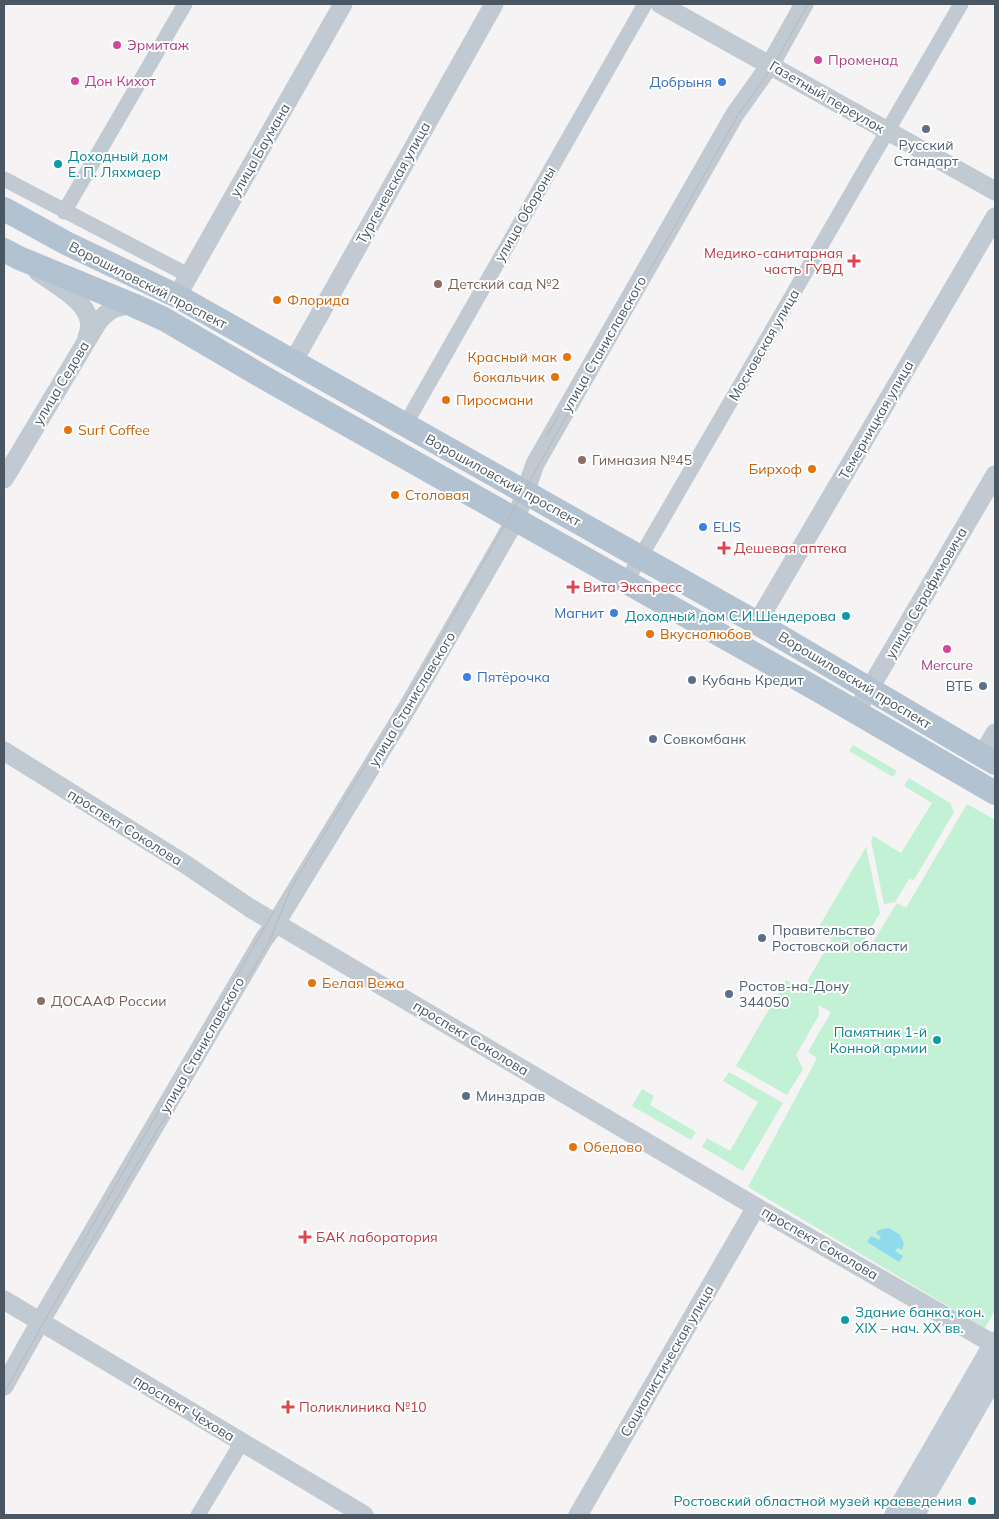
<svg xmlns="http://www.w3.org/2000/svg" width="999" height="1519" viewBox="0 0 999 1519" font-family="Mulish,sans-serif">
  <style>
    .green { fill: #c3f1d5 }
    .water { fill: #90daee }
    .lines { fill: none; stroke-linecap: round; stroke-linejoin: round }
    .minor { stroke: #c1cad2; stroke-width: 15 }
    .tertiary { stroke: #c1cad2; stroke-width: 19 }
    .secondary { stroke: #c1cbd6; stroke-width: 21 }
    .primary { stroke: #b3c2d1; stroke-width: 24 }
    .tram { stroke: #b5b8bd; stroke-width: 1 }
    .hotel-dot { fill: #d1479c; stroke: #fff; stroke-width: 2 }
    .shop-dot { fill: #3f7fe0; stroke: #fff; stroke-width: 2 }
    .service-dot { fill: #5c6f8a; stroke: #fff; stroke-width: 2 }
    .culture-dot { fill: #0f9aa8; stroke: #fff; stroke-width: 2 }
    .health-dot { fill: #e0444e; stroke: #fff; stroke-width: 2 }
    .education-dot { fill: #8d6e63; stroke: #fff; stroke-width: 2 }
    .food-dot { fill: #e8710a; stroke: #fff; stroke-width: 2 }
    .labels { text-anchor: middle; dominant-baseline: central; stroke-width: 4; stroke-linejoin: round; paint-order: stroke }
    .hotel-label { font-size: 14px; fill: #b23c85; stroke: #fff; text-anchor: start }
    .shop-label { font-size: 14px; fill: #366cbe; stroke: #fff; text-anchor: end }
    .street-label { font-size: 14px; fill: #4a5661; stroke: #fff }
    .service-label { font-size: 14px; fill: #4e5e75; stroke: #fff; text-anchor: start }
    .culture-label { font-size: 14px; fill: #0d838f; stroke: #fff; text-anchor: end }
    .health-label { font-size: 14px; fill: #be3a42; stroke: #fff; text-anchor: start }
    .education-label { font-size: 14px; fill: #785e54; stroke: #fff; text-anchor: start }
    .food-label { font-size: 14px; fill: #c56008; stroke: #fff; text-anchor: start }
  </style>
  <rect width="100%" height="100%" fill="#f5f3f3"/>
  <path class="green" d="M853,745L897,771L893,777L849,751Z
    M909,778L950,803L954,812L914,880L909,879L895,902L884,904L871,840L873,836L901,853L932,803L904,786Z
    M967,804L995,820V1310L985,1328L748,1187L817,1058L808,1052L831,1012L818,1005L819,1015L796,1055L803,1069L787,1095L736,1066L786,980L802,990L832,939L817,930L866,847L880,913L860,947L867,952L897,903L906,908Z
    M729,1072L783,1103L743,1171L702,1147L707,1138L730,1151L758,1102L723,1081Z
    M642,1089L654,1096L650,1105L696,1132L691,1140L632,1106Z"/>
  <path class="water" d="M889,1228L899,1234L904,1243L902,1250L898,1248L895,1251L903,1256L899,1262L867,1242L871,1236L879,1240L881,1237L876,1233L878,1230Z"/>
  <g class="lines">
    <path class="minor" d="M4,179L188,275
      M64,212L185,4
      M405,425L645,4
      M626,582L961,4
      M198,1515L242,1442"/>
    <path class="tertiary" d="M660,4L995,191
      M38,272C58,287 101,307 87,337
      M177,296L343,4
      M293,362L494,4
      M4,479L98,322C109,309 116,306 133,305
      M757,623L995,217
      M856,712L995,475
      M4,751L185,864L250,908L756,1207L995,1345
      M982,756L995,733
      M4,1300L364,1515
      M4,1386L40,1322L264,939L276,923L409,705L516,519L535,464L735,114L770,65L804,4
      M578,1515L756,1207"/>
    <path class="secondary" d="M895,1515L995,1342
      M914,1515L995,1375"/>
    <path class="primary" d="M4,209L66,243L177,296L757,623L995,763
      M4,250L19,258L133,305L164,319L277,385L818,690L995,793"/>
    <path class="tram" d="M546,437L577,383
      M80,1247L274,911
      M4,1393L49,1313L269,942L292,886L404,702L738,115L773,66L808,4"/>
  </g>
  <g class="hotel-dot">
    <circle cx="117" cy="45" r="5"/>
    <circle cx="818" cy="60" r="5"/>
    <circle cx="75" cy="81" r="5"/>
    <circle cx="947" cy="649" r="5"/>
  </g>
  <g class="shop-dot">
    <circle cx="722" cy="82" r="5"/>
    <circle cx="703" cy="527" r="5"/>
    <circle cx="614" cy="613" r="5"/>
    <circle cx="467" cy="677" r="5"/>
  </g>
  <g class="service-dot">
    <circle cx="926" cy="129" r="5"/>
    <circle cx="692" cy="680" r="5"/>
    <circle cx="983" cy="686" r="5"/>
    <circle cx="653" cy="739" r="5"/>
    <circle cx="762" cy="938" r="5"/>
    <circle cx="729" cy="994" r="5"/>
    <circle cx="466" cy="1096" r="5"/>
  </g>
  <g class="culture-dot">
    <circle cx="58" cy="164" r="5"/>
    <circle cx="846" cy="616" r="5"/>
    <circle cx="937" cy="1040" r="5"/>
    <circle cx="845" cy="1320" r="5"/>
    <circle cx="972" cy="1501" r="5"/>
  </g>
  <g class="health-dot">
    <path d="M851.5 253.5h5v5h5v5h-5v5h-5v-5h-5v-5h5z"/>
    <path d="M721.5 540.5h5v5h5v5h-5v5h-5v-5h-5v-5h5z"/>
    <path d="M570.5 579.5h5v5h5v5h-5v5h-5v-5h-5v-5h5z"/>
    <path d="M302.5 1229.5h5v5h5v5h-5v5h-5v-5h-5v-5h5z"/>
    <path d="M285.5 1399.5h5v5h5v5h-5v5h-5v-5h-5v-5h5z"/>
  </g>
  <g class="education-dot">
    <circle cx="438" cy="284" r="5"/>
    <circle cx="582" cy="460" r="5"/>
    <circle cx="41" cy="1001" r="5"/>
  </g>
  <g class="food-dot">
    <circle cx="277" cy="300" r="5"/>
    <circle cx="567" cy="357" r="5"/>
    <circle cx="555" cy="377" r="5"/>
    <circle cx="446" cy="400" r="5"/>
    <circle cx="68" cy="430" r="5"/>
    <circle cx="812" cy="469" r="5"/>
    <circle cx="395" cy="495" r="5"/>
    <circle cx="650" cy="634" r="5"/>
    <circle cx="312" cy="983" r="5"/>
    <circle cx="573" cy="1147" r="5"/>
  </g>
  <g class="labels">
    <g class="hotel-label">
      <text x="127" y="45">Эрмитаж</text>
      <text x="828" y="60">Променад</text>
      <text x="85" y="81">Дон Кихот</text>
      <text x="947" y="665" text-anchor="middle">Mercure</text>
    </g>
    <g class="shop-label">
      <text x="712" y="82">Добрыня</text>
      <text x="713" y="527" text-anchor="start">ELIS</text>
      <text x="604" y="613">Магнит</text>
      <text x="477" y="677" text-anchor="start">Пятёрочка</text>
    </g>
    <g class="street-label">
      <text transform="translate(827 97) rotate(30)">Газетный переулок</text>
      <text transform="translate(260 150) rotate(-60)">улица Баумана</text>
      <text transform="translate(393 183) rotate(-61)">Тургеневская улица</text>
      <text transform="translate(525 214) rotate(-60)">улица Обороны</text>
      <text transform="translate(148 285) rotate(27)">Ворошиловский проспект</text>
      <text transform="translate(604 344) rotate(-60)">улица Станиславского</text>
      <text transform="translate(764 345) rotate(-60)">Московская улица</text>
      <text transform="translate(61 383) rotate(-59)">улица Седова</text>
      <text transform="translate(876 420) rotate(-60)">Темерницкая улица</text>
      <text transform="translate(503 480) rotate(29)">Ворошиловский проспект</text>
      <text transform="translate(926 593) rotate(-60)">улица Серафимовича</text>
      <text transform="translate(855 680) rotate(31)">Ворошиловский проспект</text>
      <text transform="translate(412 699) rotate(-59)">улица Станиславского</text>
      <text transform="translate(125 827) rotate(32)">проспект Соколова</text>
      <text transform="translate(471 1038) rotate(31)">проспект Соколова</text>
      <text transform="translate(202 1045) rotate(-60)">улица Станиславского</text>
      <text transform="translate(820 1243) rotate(30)">проспект Соколова</text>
      <text transform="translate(667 1361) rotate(-60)">Социалистическая улица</text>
      <text transform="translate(184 1408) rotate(31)">проспект Чехова</text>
    </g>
    <g class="service-label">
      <text x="926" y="145" text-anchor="middle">Русский<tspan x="926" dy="16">Стандарт</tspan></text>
      <text x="702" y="680">Кубань Кредит</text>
      <text x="973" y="686" text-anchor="end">ВТБ</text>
      <text x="663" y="739">Совкомбанк</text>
      <text x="772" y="930">Правительство<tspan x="772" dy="16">Ростовской области</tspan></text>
      <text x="739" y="986">Ростов-на-Дону<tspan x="739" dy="16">344050</tspan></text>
      <text x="476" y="1096">Минздрав</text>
    </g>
    <g class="culture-label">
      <text x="68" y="156" text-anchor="start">Доходный дом<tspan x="68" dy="16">Е. П. Ляхмаер</tspan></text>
      <text x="836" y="616">Доходный дом С.И.Шендерова</text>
      <text x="927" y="1032">Памятник 1-й<tspan x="927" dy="16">Конной армии</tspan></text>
      <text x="855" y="1312" text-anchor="start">Здание банка, кон.<tspan x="855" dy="16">XIX – нач. XX вв.</tspan></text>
      <text x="962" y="1501">Ростовский областной музей краеведения</text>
    </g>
    <g class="health-label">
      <text x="843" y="253" text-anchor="end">Медико-санитарная<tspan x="843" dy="16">часть ГУВД</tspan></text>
      <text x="734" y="548">Дешевая аптека</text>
      <text x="583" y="587">Вита Экспресс</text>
      <text x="316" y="1237">БАК лаборатория</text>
      <text x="299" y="1407">Поликлиника №10</text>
    </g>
    <g class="education-label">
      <text x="448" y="284">Детский сад №2</text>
      <text x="592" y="460">Гимназия №45</text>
      <text x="51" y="1001">ДОСААФ России</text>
    </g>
    <g class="food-label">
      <text x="287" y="300">Флорида</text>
      <text x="557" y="357" text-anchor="end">Красный мак</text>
      <text x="545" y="377" text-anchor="end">бокальчик</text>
      <text x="456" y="400">Пиросмани</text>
      <text x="78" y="430">Surf Coffee</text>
      <text x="802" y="469" text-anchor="end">Бирхоф</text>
      <text x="405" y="495">Столовая</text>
      <text x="660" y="634">Вкуснолюбов</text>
      <text x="322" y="983">Белая Вежа</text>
      <text x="583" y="1147">Обедово</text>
    </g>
  </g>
  <rect width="999" height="1519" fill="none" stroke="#4a5661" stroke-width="10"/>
</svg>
